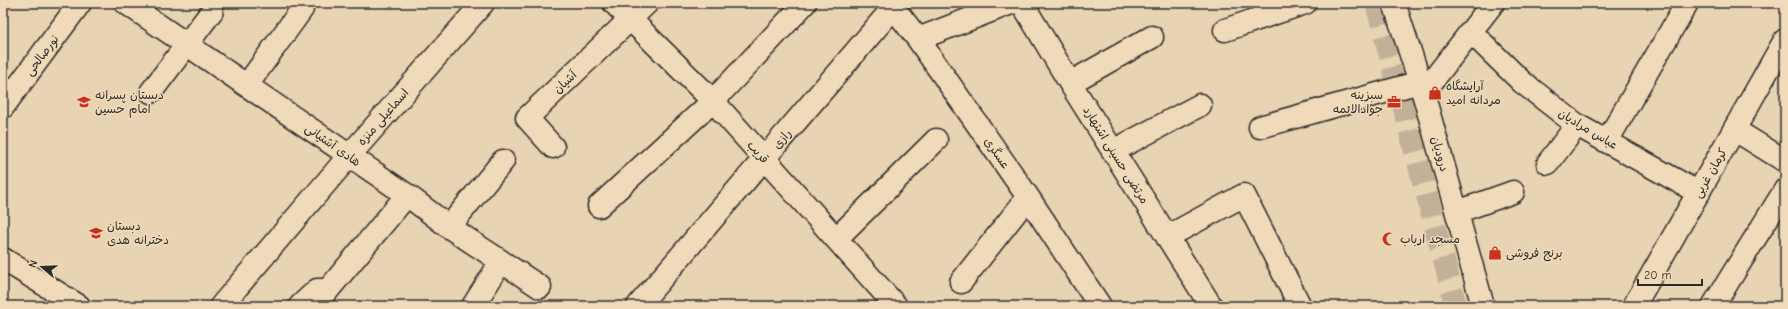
<svg xmlns="http://www.w3.org/2000/svg" width="1788" height="309" viewBox="0 0 1788 309" font-family="'Comic Neue','Playpen Sans Arabic',sans-serif">
  <style>
    .lines { fill: none; stroke-linecap: round; stroke-linejoin: round }
    .major-tunnel { stroke: #c2b198; stroke-width: 22; stroke-dasharray: 22 11; stroke-linecap: butt }
    .minor-casing { stroke: #2b2b2b; stroke-width: 25 }
    .major-casing { stroke: #2b2b2b; stroke-width: 25 }
    .minor { stroke: #f0dab9; stroke-width: 22 }
    .major { stroke: #f0dab9; stroke-width: 22 }
    .labels { text-anchor: middle; dominant-baseline: central; stroke-width: 3; stroke-linejoin: round; paint-order: stroke }
    .street-label { font-size: 12px; fill: #2b2b2b; stroke: #f0dab9 }
    .poi-label { font-size: 12px; fill: #2b2b2b; stroke: #f0dab9; text-anchor: start }
  </style>
  <rect width="100%" height="100%" fill="#e8d3b3"/>
  <filter id="ink" filterUnits="userSpaceOnUse"><feTurbulence type="fractalNoise" baseFrequency=".025" numOctaves="2"/><feDisplacementMap in="SourceGraphic" scale="8" xChannelSelector="R" yChannelSelector="G"/><feConvolveMatrix kernelMatrix="1 2 1 2 8 2 1 2 1" color-interpolation-filters="sRGB"/></filter>
  <g filter="url(#ink)">
    <g class="lines">
      <path class="major-tunnel" d="M1376,3L1456,306"/>
      <g class="minor-casing">
        <path id="minor" d="M126,3L407,195L449,227L540,287
          M614,3L713,101L896,306
          M890,3L918,39L1028,197L1100,306
          M1022,3L1070,83L1211,306
          M1225,30L1305,3
          M1471,32L1522,82L1577,125L1699,193
          M918,39L1011,3
          M1070,83L1152,37
          M247,85L302,9
          M151,92L212,11
          M1423,93L1493,3
          M1260,127L1420,82
          M1735,130L1785,161
          M1607,141L1687,3
          M553,147L527,118L647,3
          M1113,151L1200,105
          M1548,163L1577,125
          M599,206L713,101L805,3
          M1457,212L1513,192
          M449,227L503,161
          M1167,237L1244,195L1300,306
          M837,238L936,140
          M961,282L1028,197
          M221,306L349,156L483,3
          M300,306L317,290H328L407,195
          M473,306L501,262
          M638,306L893,8
          M1634,306L1785,40
          M1713,306L1785,190"/>
      </g>
      <g class="major-casing">
        <path id="major" d="M1394,3L1420,82L1483,306
          M3,107L80,3
          M3,259L79,306"/>
      </g>
      <use href="#minor" class="minor"/>
      <use href="#major" class="major"/>
    </g>
  </g>
  <defs>
    <g id="shop-bare" transform="scale(1.08)"><path d="M-5-2.5h2.3a2.7 3.5 0 0 1 5.4 0H5L5.5 6h-11ZM-1.5-2.5h3a1.5 2.3 0 0 0-3 0Z" fill="#c8321e" stroke="#f0dab9" stroke-width="2.5" paint-order="stroke"/></g>
    <g id="school-bare" transform="scale(1.08)"><path d="M0-5L7-2L0 1L-7-2ZM-4 1L0 2.5L4 1V4Q0 6-4 4Z" fill="#c8321e" stroke="#f0dab9" stroke-width="2.5" paint-order="stroke"/></g>
    <g id="office-bare" transform="scale(1.08)"><path d="M-6-3h4V-5.5h4V-3h4V5H-6ZM-1-4.5V-3h2v-1.5ZM-6 0V1H6V0Z" fill="#c8321e" stroke="#f0dab9" stroke-width="2.5" paint-order="stroke"/></g>
    <g id="mosque-bare" transform="scale(1.08)"><path d="M3.5-4.9A6 6 0 1 0 3.5 4.9A5 5 0 1 1 3.5-4.9Z" fill="#c8321e" stroke="#f0dab9" stroke-width="2.5" paint-order="stroke"/></g>
  </defs>
  <g fill-rule="evenodd">
    <use href="#shop-bare" x="1435" y="93"/>
    <use href="#school-bare" x="84" y="102"/>
    <use href="#office-bare" x="1394" y="102"/>
    <use href="#school-bare" x="96" y="233"/>
    <use href="#mosque-bare" x="1389" y="239"/>
    <use href="#shop-bare" x="1495" y="253"/>
  </g>
  <g class="labels">
    <g class="street-label">
      <text transform="translate(42 55) rotate(-53)">نورصالحی</text>
      <text transform="translate(565 82) rotate(-43)">آشیان</text>
      <text transform="translate(383 117) rotate(-49)">اسماعیلی منزه</text>
      <text transform="translate(1588 129) rotate(31)">عباس مرادیان</text>
      <text transform="translate(782 139) rotate(-50)">رازی</text>
      <text transform="translate(333 145) rotate(35)">هادی آشتیانی</text>
      <text transform="translate(758 152) rotate(48)">قریب</text>
      <text transform="translate(997 153) rotate(55)">عسگری</text>
      <text transform="translate(1440 154) rotate(74)">درودیان</text>
      <text transform="translate(1116 155) rotate(58)">مرتضی حسینی اشتهارد</text>
      <text transform="translate(1710 173) rotate(-60)">کرمان غربی</text>
    </g>
    <g class="poi-label">
      <text x="1446" y="86">آرایشگاه<tspan x="1446" dy="14">مردانه امید</tspan></text>
      <text x="95" y="95">دبستان پسرانه<tspan x="95" dy="14">امام حسین</tspan></text>
      <text x="1383" y="95" text-anchor="end">سبزینه<tspan x="1383" dy="14">جوادالائمه</tspan></text>
      <text x="107" y="226">دبستان<tspan x="107" dy="14">دخترانه هدی</tspan></text>
      <text x="1400" y="239">مسجد ارباب</text>
      <text x="1506" y="253">برنج فروشی</text>
    </g>
  </g>
  <rect width="1788" height="309" fill="none" stroke="#f0dab9" stroke-width="16"/>
  <rect x="8" y="8" width="1772" height="293" fill="none" stroke="#2b2b2b" stroke-width="1.5" filter="url(#ink)"/>
  <g transform="translate(42 267) rotate(289)" stroke="#f0dab9" stroke-width="3" paint-order="stroke">
  <path d="M0-3L7 15L0 10L-7 15Z" fill="#2b2b2b"/>
  <text y="-6" font-size="11" font-weight="bold" text-anchor="middle" fill="#2b2b2b">N</text>
  </g>
  <path d="M1638 279v6h64v-6" fill="none" stroke="#2b2b2b" stroke-width="2"/>
  <text x="1644" y="279" font-size="12" fill="#2b2b2b" stroke="#f0dab9" stroke-width="3" paint-order="stroke">20 m</text>
</svg>
